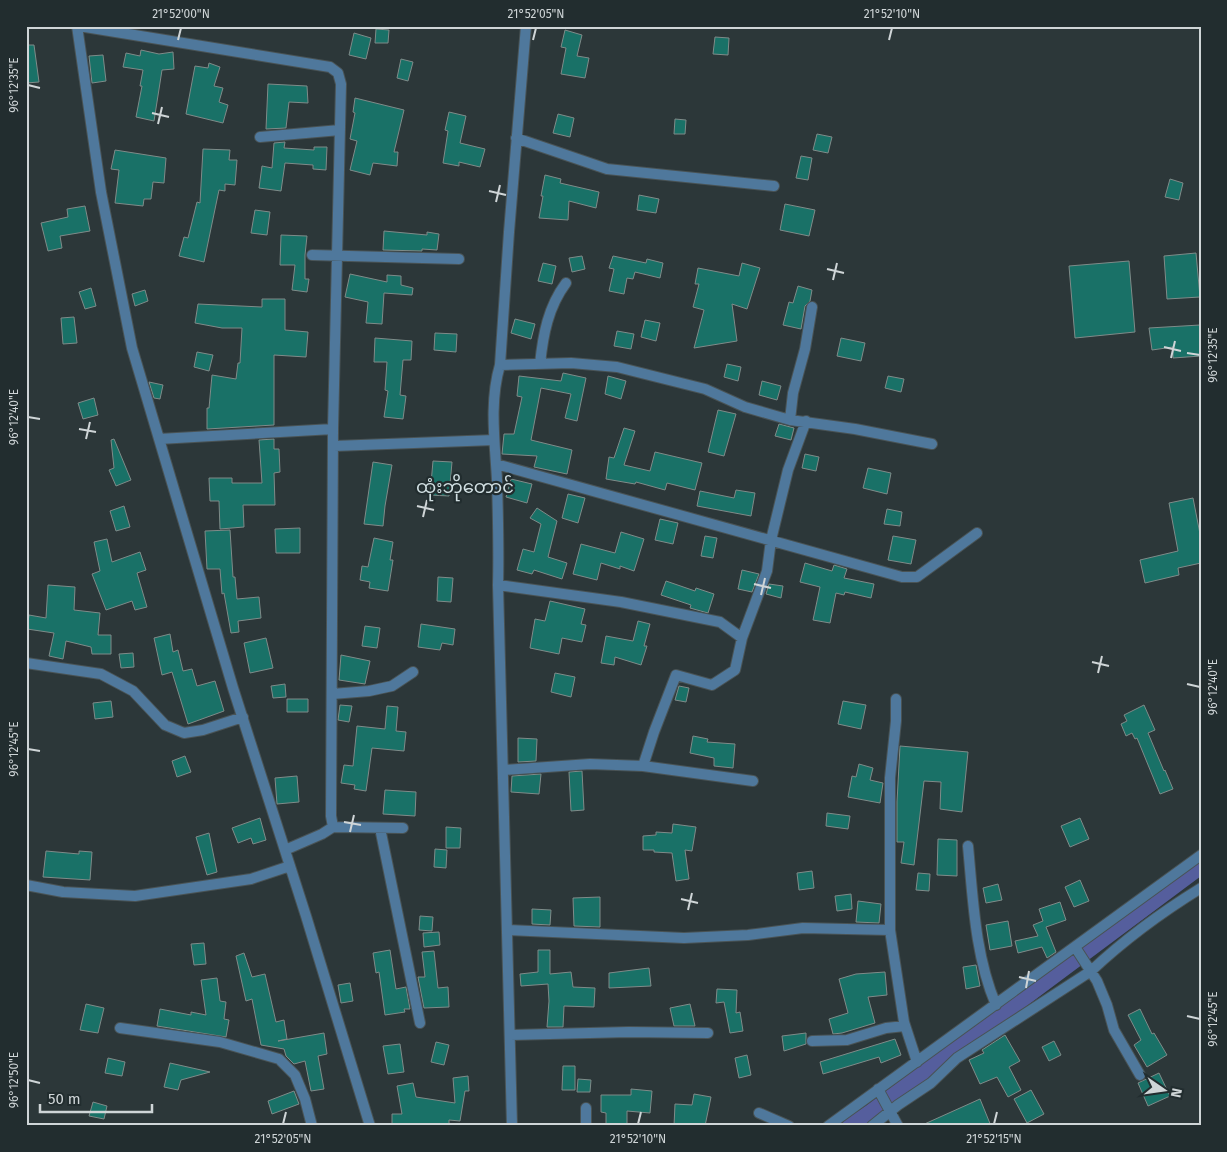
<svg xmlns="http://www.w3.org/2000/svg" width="1227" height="1152" viewBox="0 0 1227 1152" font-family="'Fira Sans','Noto Sans Myanmar',sans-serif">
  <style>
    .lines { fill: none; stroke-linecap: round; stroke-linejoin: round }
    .canal { stroke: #555e9d; stroke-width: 16 }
    .building { fill: #197167; stroke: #7f8b89 }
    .street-casing { stroke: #495355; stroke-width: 12 }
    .street { stroke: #4f789c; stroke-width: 10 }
    .ticks { fill: none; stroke: #cfd5d7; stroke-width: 2 }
    .labels { text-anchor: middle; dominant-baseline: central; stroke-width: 4.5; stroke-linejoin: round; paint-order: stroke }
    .quarter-label { font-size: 18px; fill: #d1dfe2; stroke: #222d2f }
    .neatline { fill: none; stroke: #cfd5d7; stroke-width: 2 }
    .ticks-label { font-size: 12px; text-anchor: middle; fill: #cfd5d7 }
  </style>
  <rect width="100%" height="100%" fill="#2c3739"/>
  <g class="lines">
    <path class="canal" d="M850,1126L871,1112L1201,866"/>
  </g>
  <path class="building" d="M376,29L389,30L388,43H375Z
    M565,30L582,35L577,56L589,58L585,78L561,74L566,48L561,47Z
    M354,33L371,38L366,59L349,55Z
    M715,37L729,38L728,55L713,54Z
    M26,45H34L39,82L26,83Z
    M141,50L159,54L173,52L174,69L162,70L154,121L136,117L142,86H140L143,70L123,67L126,53L140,56Z
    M103,55L106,81L92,83L89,56Z
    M401,59L413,62L408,81L397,78Z
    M209,63L220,67L214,86L223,88L219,102L228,105L223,123L186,114L195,66L208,68Z
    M268,84L307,86L308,103L289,102L286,128L266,129Z
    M355,98L404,110L394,152H398L397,166L373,163L370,175L350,170L357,141L350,139L355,113L353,112Z
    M449,112L466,116L460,143L485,149L480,167L459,162V166L443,163L448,131L445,130Z
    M558,114L574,118L570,137L553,133Z
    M675,119L686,120L685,134H674Z
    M817,134L832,137L828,153L813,150Z
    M285,142L284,148L314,150V147H327L326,170L313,169V165L285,163L281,191L259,188L262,166L272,168L274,143Z
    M203,149L230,150L229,160H237L235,185L225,184V191L219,190L204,262L179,256L184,237L188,238L197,202L200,203Z
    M115,150L166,158L164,183L153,182L151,199H144L143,206L115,203L119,170L111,169Z
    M801,156L812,158L808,180L796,178Z
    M545,175L561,179L560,183L599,192L596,208L569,201L568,220L539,218L543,196H541Z
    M1170,179L1183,183L1179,200L1165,197Z
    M639,195L659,199L656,213L637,210Z
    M785,204L815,210L809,236L780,230Z
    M85,206L90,231L60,236L62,248L48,251L41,223L68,217L67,209Z
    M255,210L270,212L267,235L251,233Z
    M384,231L427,235V232L439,234L437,250L422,249V251L383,250Z
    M281,235L307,236L305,255V279H309L307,292L292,290L295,265H280Z
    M1196,253L1200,297L1167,299L1164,256Z
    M582,256L585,269L572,272L569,258Z
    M613,256L646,263L647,259L663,263L660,278L635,272L633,279L627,278L624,294L609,291L614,269L609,268Z
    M1129,261L1135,332L1075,338L1069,266Z
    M543,263L556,266L552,284L538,281Z
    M742,263L760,268L747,309L732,304L737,341L694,348L704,310L693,307L699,284H695L698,268L739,276Z
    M350,274L387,282V275L401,276V285L413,288L412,295L384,293L382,324L366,323L368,302L345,297Z
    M798,286L812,290L810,301L805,306L801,329L783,325L789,302L793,303Z
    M91,288L96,306L85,309L79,292Z
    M145,290L148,301L135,306L132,294Z
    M262,299H285V330L308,332L306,357L274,355V425L207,429V408H209L212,375L236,379L238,363H240L242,328H222L195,323L198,304L262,307Z
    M74,317L77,343L63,344L61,318Z
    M515,319L535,324L531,339L511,333Z
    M645,320L660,323L656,341L641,337Z
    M1200,325L1201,356L1173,358V347L1152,350L1149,328Z
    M617,331L634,334L631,349L614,346Z
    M435,333L457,334L456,352L434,350Z
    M375,338L412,341L411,360H403L400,395L406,396L403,419L384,417L388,391L385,390L387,362H374Z
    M841,338L865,343L861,361L837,356Z
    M197,352L213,355L209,371L194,367Z
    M727,364L741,367L738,381L724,377Z
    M563,373L586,378L577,421L565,418L571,394L541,388L531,440L572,450L567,474L534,467L537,456L502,454L504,434H514L522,397L517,396L519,376L561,381Z
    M608,376L626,381L621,399L605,394Z
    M888,376L904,379L901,392L885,388Z
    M762,381L781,386L777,400L759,395Z
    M149,382L163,385L160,399L154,398Z
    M94,398L98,415L83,419L78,403Z
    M718,410L736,414L724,456L708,452Z
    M779,424L794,428L791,440L775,436Z
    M624,428L635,431L624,465L650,471L655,452L702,463L695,490L667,483L665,490L636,482L635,484L606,479L609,457L614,458Z
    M114,439L131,480L116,486L109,470L114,468L111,440Z
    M274,439V449H279L280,472L274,473L275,505H243L244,527L220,529L219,501H210L209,478H232V483H262L259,440Z
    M805,454L819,457L816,471L802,468Z
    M433,461L452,462L449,496L430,495Z
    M373,462L392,465L385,506L383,526L364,524Z
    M868,468L891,473L887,494L863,488Z
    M511,479L532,484L527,503L506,497Z
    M736,490L755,493L751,516L697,506L700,491L734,498Z
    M568,494L585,498L578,523L562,518Z
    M1193,498L1201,539V563L1178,568L1179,575L1145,583L1140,560L1178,551L1169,503Z
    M124,506L130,527L116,531L110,511Z
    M537,508L557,521L548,557L567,563L562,579L534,570L532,574L517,570L523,549L534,552L541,524L530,518Z
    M887,509L902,512L900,526L884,524Z
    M660,519L678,523L673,544L655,540Z
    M300,528V553H276L275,529Z
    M230,530L233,577H235L237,599L259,597L261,618L238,621L239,632L231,633L224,593L222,594L220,569H207L205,531Z
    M621,532L644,539L634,571L620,566V569L601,563L597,580L573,574L581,544L615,553Z
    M705,536L717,538L713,558L701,556Z
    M893,536L916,540L911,564L888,560Z
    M374,538L393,542L390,560H393L388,591L369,588L370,582L360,580L362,566L368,567Z
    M107,539L112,562L140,552L146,570L137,573L147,607L135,610L132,601L106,610L92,574L100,571L94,542Z
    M805,563L832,571L834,565L847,569L844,578L874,584L871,598L845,592L844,595L836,593L830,623L813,620L820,587L800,582Z
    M742,570L759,574L752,592L738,589Z
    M438,577L453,578L451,602L437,601Z
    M666,581L695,591L696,588L714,594L708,613L690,608L691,605L661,595Z
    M769,584L783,586L781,598L766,594Z
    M48,585L75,587L74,610L100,613L98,635H111V654H92L91,647L66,641L63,659L49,656L54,633L27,629L29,615L46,618Z
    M550,601L585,609L581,624L586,625L582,642L562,638L559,654L530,648L535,619L545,621Z
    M638,621L650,624L644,646H647L641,665L615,657L614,665L601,663L606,636L633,641Z
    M421,624L455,629L453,645L442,643L440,650L418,647Z
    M365,626L380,628L377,648L362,646Z
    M170,634L173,652L178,650L183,671L192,669L197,686L215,681L224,711L188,724L172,672L162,675L154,638Z
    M266,638L273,668L250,673L244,643Z
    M133,653L134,667L121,668L119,654Z
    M341,655L370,661L365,684L339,680Z
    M555,673L575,677L571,697L551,692Z
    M285,684L286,697L273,698L271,686Z
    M679,686L689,688L686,702L675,700Z
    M287,699H308V712H287Z
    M111,701L113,717L95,719L93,703Z
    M843,701L866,705L861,729L838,724Z
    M340,705L352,706L349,722L338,720Z
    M1144,705L1155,730L1148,733L1164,771L1165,770L1173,789L1160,794L1137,738L1135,739L1132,733L1126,736L1121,724L1127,721L1124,715Z
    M387,706L398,707L396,731L406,732L404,751L372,748L366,791L354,789L355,785L341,783L344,765L353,766L357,726L385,729Z
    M693,736L708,739L707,742L735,744L733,768L714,766V758L690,753Z
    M518,738L537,739L536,761L518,762Z
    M900,746L968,752L962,812L940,809L941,782L924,781L914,865L901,863L904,842H897V802Z
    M185,756L191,772L177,777L172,761Z
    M859,764L873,768L870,780L883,783L880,803L848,797L852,776L856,777Z
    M582,771L584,810L571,811L569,772Z
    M541,774L539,794L511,792L512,776Z
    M297,776L299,802L277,804L275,778Z
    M385,790L416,792L415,816L383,814Z
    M827,813L850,816L848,829L826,826Z
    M260,818L266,840L253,844L251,838L238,843L232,828Z
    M1080,818L1089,839L1070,847L1061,826Z
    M673,824L696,827L692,851L685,850L689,879L676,881L672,853L654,852V850H643V836L656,835V832L672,833Z
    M446,827L461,828L460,848H446Z
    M209,833L217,872L207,875L196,837Z
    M938,839L957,840V876L937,875Z
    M435,849L447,850L446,868L434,867Z
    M46,851L79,854V851L92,852L90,880L43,877Z
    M812,871L814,888L799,890L797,873Z
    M918,873L930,874L929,891L916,890Z
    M1080,880L1089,901L1074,907L1065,887Z
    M998,884L1002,900L986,903L983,888Z
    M851,894L852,909L837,911L835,896Z
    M600,897V927L574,926L573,898Z
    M858,901L881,904L879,923L856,922Z
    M1060,902L1066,920L1046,927L1056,952L1047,958L1042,947L1018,953L1015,941L1038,936L1033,925L1043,921L1039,909Z
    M532,909L551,910L550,925L532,924Z
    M420,916L433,917L432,931L419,930Z
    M1008,921L1012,946L990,950L986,925Z
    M439,932L440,945L424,947L423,933Z
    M204,943L206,964L194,965L191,944Z
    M390,950L396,989L406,987L410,1009H404L405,1012L385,1015L379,972L376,973L373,953Z
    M538,950H550V974L571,972L573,987L595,988L594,1007L564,1006L563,1027H547L549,1001L548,984L521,986L520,974L538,972Z
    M434,951L438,988L448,987L449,1007L424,1008L418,977H425L422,952Z
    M244,953L252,977L265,974L276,1022L284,1020L287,1039L278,1041L324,1033L327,1054L318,1056L324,1089L311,1091L305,1061L294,1064L286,1056L284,1049L261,1045L252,999L246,1001L236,956Z
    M976,965L980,986L966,989L963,967Z
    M649,968L651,986L609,988V973Z
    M885,972L887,995L868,997L875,1023L842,1033L833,1034L829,1019L848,1013L839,979L856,974Z
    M217,978L220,1001L226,1002L224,1019L229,1020L226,1037L157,1026L160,1009L191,1015V1012L206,1015L201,980Z
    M350,983L353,1001L341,1003L338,985Z
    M717,989L737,990L736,1013L740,1012L743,1031L730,1033L724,1002L716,1003Z
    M86,1004L104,1008L98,1033L80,1030Z
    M690,1004L695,1026H674L670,1008Z
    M1140,1009L1152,1034L1154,1033L1167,1055L1147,1067L1134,1045L1141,1040L1128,1015Z
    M806,1033V1044L784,1051L782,1036Z
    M1005,1035L1020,1061L1009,1067L1021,1090L1008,1097L997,1077L980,1084L969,1060L984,1053L982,1050Z
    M895,1039L901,1055L881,1063L879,1057L823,1074L820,1062Z
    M1054,1041L1061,1055L1049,1061L1042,1047Z
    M436,1042L449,1045L444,1065L431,1062Z
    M400,1044L404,1072L388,1074L383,1046Z
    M747,1055L751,1075L739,1078L735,1058Z
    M108,1058L125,1062L122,1076L105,1073Z
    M170,1063L210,1072L181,1080L178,1090L164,1087Z
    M563,1066H575V1090H562Z
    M1159,1073L1170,1096L1148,1106L1138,1083Z
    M468,1076L469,1091H465L460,1121L449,1120V1126H392V1114H402L397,1086L413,1083L416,1097L455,1103L453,1078Z
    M578,1079L591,1080L590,1092H577Z
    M631,1089L652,1091L650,1113L627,1111V1126H606V1113L601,1112V1095H631Z
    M1031,1090L1044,1114L1027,1123L1014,1099Z
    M294,1091L299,1104L272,1114L268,1101Z
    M694,1094L711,1097L705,1126H674L675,1104L692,1105Z
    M980,1099L991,1126H920Z
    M93,1102L107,1106L104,1119L89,1116Z"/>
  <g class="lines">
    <g class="street-casing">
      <path id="street" d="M77,26L101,192L132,348L233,688L306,916L370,1126
        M79,26L330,67L338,73L341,84L333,429L331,816L333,827L322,834L285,850
        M260,137L340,130
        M516,138L607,169L774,186
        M312,255L459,259
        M540,364C543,335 548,307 566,283
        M500,365L571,363L617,367L705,389L745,407L790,420L855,429L932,444
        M790,420L793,393L805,349L812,307
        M159,439L333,429
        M334,446L494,440
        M496,464L902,577H917L977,533
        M498,585L621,602L720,622L742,638
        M26,663L101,674L133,691L165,725L184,733L203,730L243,717
        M332,694L369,691L392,686L413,672
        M896,699V721L890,778V930L904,1022L917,1062
        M643,766L654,732L676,675L712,685L735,670L742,638L767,571L771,540L788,470L806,421
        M504,770L590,764L643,766L753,781
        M333,827L403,828
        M380,828L420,1023
        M968,846C973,899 975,956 996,1005
        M26,885L63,892L135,896L251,879L290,866
        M508,930L684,938L748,935L803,928L890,930
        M1075,947L1097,981L1107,1005L1114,1030L1140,1075
        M120,1028L220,1042L279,1059L295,1075L305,1099L312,1126
        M510,1035L629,1032L708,1033
        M812,1041L847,1040L886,1028L905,1026
        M878,1089L898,1126
        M586,1108V1126
        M759,1113L789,1126
        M512,1126L498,585C499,550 498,515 497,480C495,443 489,402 500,365L509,232L526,26
        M828,1126L1201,855
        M872,1126L898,1105L931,1083L957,1058L1091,971C1124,940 1162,912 1201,888"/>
    </g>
    <use href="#street" class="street"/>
  </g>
  <path class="ticks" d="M178,40L181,28M533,40L536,28M889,40L892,28M28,85L40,88M152,113L169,117M158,124L162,107M489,191L506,195M496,202L500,185M827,269L844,273M833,280L837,263M1164,347L1181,351M1187,353L1200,355M1171,358L1175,341M28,417L40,419M79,429L96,432M86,439L90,422M417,506L434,510M423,517L427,500M754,584L771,588M761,595L765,578M1092,662L1109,666M1098,673L1102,656M1187,684L1200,687M28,749L40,751M344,822L361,825M350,832L354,815M681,899L698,903M688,910L692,893M1019,977L1036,981M1026,988L1029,971M1187,1016L1200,1019M28,1080L40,1083M283,1124L286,1112M638,1124L641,1112M994,1124L997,1112"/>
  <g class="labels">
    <g class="quarter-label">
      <text x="465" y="487">ထုံးဘိုတောင်</text>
    </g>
  </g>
  <rect width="1227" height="1152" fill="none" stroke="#222d2f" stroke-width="55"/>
  <g transform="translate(1164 1090) rotate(103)" stroke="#222d2f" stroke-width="4" paint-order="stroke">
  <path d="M0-4L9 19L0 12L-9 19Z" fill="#cfd5d7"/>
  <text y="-8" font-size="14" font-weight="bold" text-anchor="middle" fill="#cfd5d7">N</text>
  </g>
  <path d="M40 1104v8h112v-8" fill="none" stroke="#cfd5d7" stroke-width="2.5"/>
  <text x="48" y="1104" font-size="15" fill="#cfd5d7" stroke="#222d2f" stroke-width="4" paint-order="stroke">50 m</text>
  <rect x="28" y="28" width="1172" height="1096" class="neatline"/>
  <g class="ticks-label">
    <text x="181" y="18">21°52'00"N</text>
    <text x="536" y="18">21°52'05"N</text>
    <text x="892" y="18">21°52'10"N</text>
    <text transform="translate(14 85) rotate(-90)" y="4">96°12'35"E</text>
    <text transform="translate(1213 355) rotate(-90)" y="4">96°12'35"E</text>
    <text transform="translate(14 417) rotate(-90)" y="4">96°12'40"E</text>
    <text transform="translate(1213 687) rotate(-90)" y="4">96°12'40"E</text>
    <text transform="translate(14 749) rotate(-90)" y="4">96°12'45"E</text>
    <text transform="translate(1213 1019) rotate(-90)" y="4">96°12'45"E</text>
    <text transform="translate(14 1080) rotate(-90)" y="4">96°12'50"E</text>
    <text x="283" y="1143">21°52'05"N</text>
    <text x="638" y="1143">21°52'10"N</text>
    <text x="994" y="1143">21°52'15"N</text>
  </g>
</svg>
